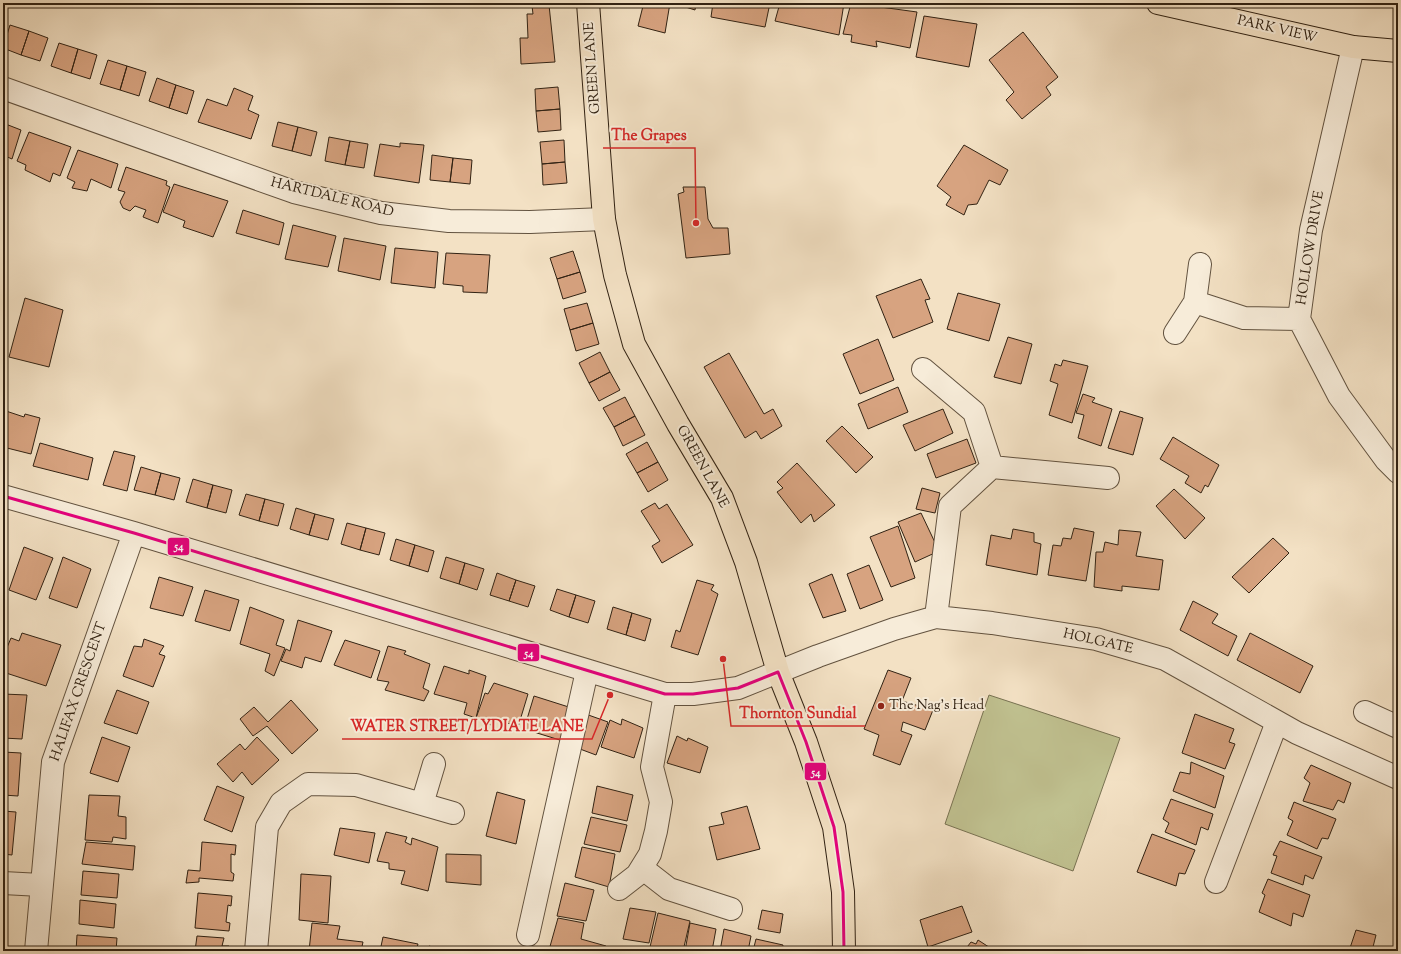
<svg xmlns="http://www.w3.org/2000/svg" width="1401" height="954" viewBox="0 0 1401 954" font-family="'Sorts Mill Goudy',serif">
  <style>
    .green { fill: #c0c190; stroke: #787252 }
    .building { fill: #d7a380; stroke: #312213 }
    .lines { fill: none; stroke-linecap: round; stroke-linejoin: round }
    .minor-casing { stroke: #62523f; stroke-width: 24 }
    .major-casing { stroke: #312213; stroke-width: 24 }
    .highway-casing { stroke: #312213; stroke-width: 24 }
    .minor { stroke: #f7ecd9; stroke-width: 22 }
    .major { stroke: #f3e1c4; stroke-width: 22 }
    .highway { stroke: #f3e1c4; stroke-width: 22 }
    .bus-1-casing { stroke: #f7ecd9; stroke-width: 6 }
    .bus-1 { stroke: #e5007d; stroke-width: 3 }
    .poi-dot { fill: #8f2418; stroke: #f7ecd9; stroke-width: 1.5 }
    .labels { text-anchor: middle; dominant-baseline: central; stroke-width: 4; stroke-linejoin: round; paint-order: stroke }
    .street-label { font-size: 14px; fill: #312213; stroke: #f7ecd9 }
    .poi-label { font-size: 14px; fill: #312213; stroke: #f7ecd9; text-anchor: start }
    .leader { fill: none; stroke: #d62828; stroke-width: 1.5 }
    .callout-dot { fill: #d62828; stroke: #f7ecd9; stroke-width: 1.5 }
    .callout-label { font-size: 15px; text-anchor: middle; font-weight: bold; fill: #d62828; stroke: #f7ecd9; stroke-width: 4; stroke-linejoin: round; paint-order: stroke }
    .line-badge { stroke: #f7ecd9; stroke-width: 1.5 }
    .badge-label { font-size: 11px; text-anchor: middle; font-weight: bold; fill: #fff }
  </style>
  <rect width="100%" height="100%" fill="#f3e1c4"/>
  <filter id="stains"><feTurbulence type="fractalNoise" baseFrequency=".005" numOctaves="4"/><feColorMatrix values="0 0 0 0 .2 0 0 0 0 .09 0 0 0 0 .02 0 0 0 .5 -.17"/></filter>
  <radialGradient id="worn" r=".72"><stop offset=".6" stop-color="#630" stop-opacity="0"/><stop offset="1" stop-color="#630" stop-opacity=".3"/></radialGradient>
  <path class="green" d="M989,695L1120,738L1073,871L945,824Z"/>
  <path class="building" d="M641,3H670L665,33L638,26L643,6Z
    M673,3H696L695,10Z
    M713,3H770L765,27L711,17Z
    M780,3H844L839,35L775,21Z
    M851,3L917,12L910,48L876,41L877,47L851,42L852,35L843,34Z
    M549,5L555,62L521,64L520,38H528L527,14H533L532,6Z
    M924,16L977,24L969,67L916,57Z
    M10,25L29,31L21,55L3,48Z
    M29,31L48,38L40,61L21,55Z
    M1023,32L1058,77L1046,87L1051,95L1022,119L1006,100L1014,92L989,60Z
    M59,43L78,49L71,73L51,66Z
    M78,49L97,55L90,79L71,73Z
    M108,60L127,66L120,90L100,84Z
    M127,66L146,72L139,96L120,90Z
    M157,78L176,85L169,108L149,101Z
    M176,85L194,91L187,114L169,108Z
    M558,87L560,109L536,111L535,89Z
    M234,88L253,96L248,110L259,115L251,139L198,122L207,99L227,106Z
    M560,109L561,130L538,132L536,111Z
    M278,122L298,127L292,151L272,146Z
    M3,123L21,130L12,159L3,155Z
    M298,127L317,132L311,156L292,151Z
    M29,132L71,147L60,176L53,173L50,182L25,170L26,165L17,161Z
    M329,137L350,141L345,165L325,161Z
    M564,140L565,162L542,164L540,142Z
    M350,141L368,144L364,168L345,165Z
    M400,143L424,145L419,183L374,176L380,144L400,147Z
    M964,145L1008,170L1000,185L989,180L977,204L968,205L964,215L946,205L951,197L937,186Z
    M78,150L118,164L111,188L91,179L87,191L72,188L75,182L67,178Z
    M432,155L453,158L450,182L430,180Z
    M453,158L472,160L470,184L450,182Z
    M565,162L567,183L543,185L542,164Z
    M126,167L167,181L166,185L170,187L158,223L143,217L146,210L135,206L130,211L123,208L120,202L125,192L118,190Z
    M174,184L228,201L213,237L183,227L185,221L163,212Z
    M683,187H705L708,219L713,228H728L730,254L686,258L678,194L684,192Z
    M243,210L284,223L279,245L236,233Z
    M293,225L336,236L328,267L285,259Z
    M344,238L386,246L380,280L338,271Z
    M395,248L438,252L435,288L391,283Z
    M573,251L580,272L557,279L550,258Z
    M446,253L490,255L487,293L463,292V286L443,284Z
    M580,272L586,292L563,299L557,279Z
    M921,279L930,299L925,300L933,322L893,338L876,296Z
    M958,293L1000,304L989,341L947,329Z
    M25,298L63,310L49,367L9,357Z
    M587,303L593,323L570,330L564,309Z
    M593,323L599,344L576,351L570,330Z
    M1008,337L1032,344L1021,384L994,377Z
    M878,339L894,380L860,394L843,354Z
    M600,352L610,372L589,383L579,363Z
    M729,353L764,414L773,409L782,426L761,439L756,431L745,438L704,367Z
    M1063,360L1088,366L1072,423L1049,415L1058,384L1050,381L1055,364L1061,366Z
    M610,372L620,390L599,401L589,383Z
    M898,387L908,412L868,429L858,404Z
    M1083,394L1095,398L1092,402L1112,409L1101,446L1078,438L1084,415L1076,413Z
    M625,397L635,416L614,427L603,408Z
    M943,409L953,433L915,451L903,425Z
    M3,410L24,417L25,414L40,418L31,454L3,447Z
    M1120,411L1143,418L1133,455L1108,448Z
    M635,416L645,435L623,446L614,427Z
    M842,426L873,457L856,473L826,441Z
    M1173,437L1219,465L1208,487L1205,485L1201,493L1185,483L1189,476L1160,459Z
    M967,439L976,463L936,478L927,454Z
    M647,442L658,462L637,473L626,454Z
    M40,443L93,458L88,480L33,466Z
    M114,451L135,456L127,491L103,485Z
    M658,462L668,480L648,492L637,473Z
    M797,463L835,505L814,522L811,514L801,523L777,492L783,488L777,482Z
    M141,467L161,473L155,495L134,490Z
    M161,473L180,478L174,500L155,495Z
    M193,479L213,485L207,508L186,502Z
    M213,485L232,490L226,513L207,508Z
    M922,488L940,493L935,513L916,509Z
    M1174,489L1205,518L1185,539L1156,506Z
    M246,494L265,499L259,521L239,515Z
    M265,499L284,504L278,526L259,521Z
    M655,503L659,509L667,504L693,545L662,563L652,546L660,541L641,511Z
    M296,508L315,514L309,535L290,529Z
    M921,513L939,551L915,562L898,522Z
    M315,514L334,519L328,540L309,535Z
    M347,523L366,528L360,550L341,544Z
    M898,526L915,578L891,587L870,537Z
    M366,528L385,533L379,555L360,550Z
    M1074,528L1094,532L1086,581L1048,575L1053,545L1061,546L1063,538L1071,539Z
    M1013,529L1034,533V542L1041,544L1037,575L986,565L991,535L1011,539Z
    M1119,530L1141,532L1136,556L1163,560L1159,590L1122,586V591L1094,587L1096,552H1103L1105,542L1118,545Z
    M1273,538L1289,553L1249,593L1232,577Z
    M396,539L415,545L409,566L390,560Z
    M415,545L434,551L428,572L409,566Z
    M24,547L53,558L36,600L9,590Z
    M63,557L91,569L77,608L49,598Z
    M446,557L465,563L459,584L440,578Z
    M465,563L484,569L477,590L459,584Z
    M869,565L883,600L860,609L847,574Z
    M497,573L516,580L509,601L490,595Z
    M832,574L846,611L823,618L809,584Z
    M159,577L193,587L183,616L150,608Z
    M516,580L535,586L528,607L509,601Z
    M697,580L714,585L711,590L718,594L698,655L671,647L676,630L680,632Z
    M557,589L576,595L569,617L550,610Z
    M205,590L239,600L230,631L195,621Z
    M576,595L595,601L588,623L569,617Z
    M1193,601L1218,614L1212,623L1237,636L1228,656L1180,630Z
    M250,607L284,620L276,645L285,648L274,676L265,671L270,654L240,644Z
    M613,607L632,613L626,635L607,629Z
    M632,613L651,619L645,641L626,635Z
    M298,620L332,631L321,662L305,657L302,668L281,661L286,649L290,651Z
    M22,633L61,645L46,686L3,672V657L11,638L19,641Z
    M1250,633L1313,666L1300,693L1237,660Z
    M144,639L164,646L159,654L165,656L153,687L123,676L134,646L142,647Z
    M345,640L380,651L371,678L334,665Z
    M388,646L406,651L404,654L430,664L423,688L429,691L424,701L385,690L389,682L377,680Z
    M444,666L469,674V670L486,676L476,718L464,714L467,703L434,694Z
    M888,670L911,678L902,701L933,710L925,730L903,722L901,731L912,735L900,765L873,755L879,735L864,729Z
    M494,683L528,694L518,727L494,718L491,725L476,718L485,693L488,694Z
    M117,690L149,702L137,734L104,723Z
    M3,694L27,695L22,739L3,738Z
    M534,696L575,709L563,741L524,729Z
    M291,700L318,730L292,754L267,726L253,736L240,719L254,707L268,722Z
    M580,712L608,722L596,755L572,746Z
    M1195,714L1234,729L1229,742L1235,744L1225,769L1182,753Z
    M622,719L643,728L634,758L601,747L610,720L621,725Z
    M677,736L687,741L688,738L708,747L700,773L667,763Z
    M102,737L130,747L118,782L90,773Z
    M257,737L279,760L252,785L242,772L233,782L217,764L240,744L245,750Z
    M3,752L21,753L18,796L3,795Z
    M1191,762L1224,776L1215,808L1173,791L1180,772L1190,774Z
    M1311,765L1351,783L1344,803L1338,800L1333,810L1303,801L1310,783L1304,778Z
    M217,786L244,797L232,832L204,820Z
    M597,786L633,795L627,821L592,813Z
    M497,792L525,800L516,844L486,836Z
    M89,795L120,796L118,816L126,817V839L113,837L112,842L85,840Z
    M1171,799L1213,814L1208,830L1201,827L1196,845L1165,832L1169,823L1163,819Z
    M1294,802L1336,819L1328,839L1322,838L1317,849L1287,835L1293,821L1288,818Z
    M747,806L760,849L717,860L709,827L724,824L721,813Z
    M3,811L16,812L12,855L3,854Z
    M591,817L627,825L620,852L584,844Z
    M340,828L375,833L369,863L334,855Z
    M386,832L407,837L405,842L411,845L412,838L438,847L428,891L401,884L405,871L389,869V863L377,861Z
    M1152,834L1195,850L1185,874L1179,873L1176,886L1137,872Z
    M1280,841L1322,857L1313,879L1305,875L1303,885L1271,873L1277,856L1273,855Z
    M86,842L135,846L133,870L82,864Z
    M202,842L236,845L235,855L231,854V872L234,874L233,881L199,878V882L186,883L188,870L200,871Z
    M582,847L615,854L609,887L575,877Z
    M446,854L481,855V885L446,882Z
    M83,871L119,874L117,898L81,895Z
    M301,874L331,876L328,923L299,920Z
    M1268,879L1310,895L1303,917L1293,913L1291,926L1259,912L1265,895L1262,893Z
    M565,883L594,890L586,921L557,916Z
    M198,893L232,896L231,906L228,905L226,922L230,923L229,931L195,928Z
    M80,900L116,904L114,928L79,924Z
    M962,906L972,932L928,947L920,920Z
    M630,908L656,912L649,943L623,939Z
    M762,910L783,914L780,933L758,929Z
    M658,913L690,921L683,951H671L650,947Z
    M558,918L584,923L581,939L606,946L605,951L549,950Z
    M312,923L340,926L337,939L363,942L361,951H309Z
    M690,923L716,929L712,951H685Z
    M724,929L751,936L748,951H720Z
    M1356,930L1376,935L1372,951L1361,949V951H1349Z
    M77,935L117,938L116,951H76Z
    M197,936L224,938L222,946H229L228,951H195Z
    M383,937L418,944L416,951H380Z
    M756,939L783,945L782,951H753Z
    M978,940L995,951H964L971,942L976,944Z
    M429,946L446,951H428Z"/>
  <g class="lines">
    <g class="minor-casing">
      <path id="minor" d="M1353,47L1311,230L1299,319L1339,396L1386,460L1398,472
        M3,88L294,192L381,213L449,221L530,222L604,219
        M1195,302L1244,318L1299,319
        M1175,333L1195,302L1200,264
        M923,369L974,412L992,467
        M3,496L134,533L665,694H693L738,688L818,656L894,629L936,617L992,623L1096,639L1165,659L1297,733L1398,778
        M936,617L950,506L992,467L1108,478
        M1365,712L1398,727
        M422,804L434,764
        M642,868L669,889L731,909
        M1216,882L1277,722
        M3,883L41,885
        M619,889L637,875L650,854L656,831L661,802L652,767L665,694
        M528,935L587,671
        M36,951L53,762L134,533
        M256,951L267,827L281,803L308,784L356,785L453,813"/>
    </g>
    <g class="major-casing">
      <path id="major" d="M588,3L604,219L615,275L634,344L678,424L722,498L746,562L778,672L806,742L834,827L843,892L844,951"/>
    </g>
    <g class="highway-casing">
      <path id="highway" d="M1158,3L1353,47L1398,51"/>
    </g>
    <use href="#minor" class="minor"/>
    <use href="#major" class="major"/>
    <use href="#highway" class="highway"/>
    <g class="bus-1-casing">
      <path id="bus-1" d="M3,496L134,533L665,694H693L738,688L778,672L806,742L834,827L843,892L844,951"/>
    </g>
    <use href="#bus-1" class="bus-1"/>
  </g>
  <circle class="poi-dot" cx="881" cy="706" r="4"/>
  <g class="labels">
    <g class="street-label">
      <text transform="translate(1277 30) rotate(13)">PARK VIEW</text>
      <text transform="translate(593 68) rotate(-94)">GREEN LANE</text>
      <text transform="translate(332 198) rotate(14)">HARTDALE ROAD</text>
      <text transform="translate(1311 248) rotate(-81)">HOLLOW DRIVE</text>
      <text transform="translate(702 467) rotate(61)">GREEN LANE</text>
      <text transform="translate(1098 642) rotate(13)">HOLGATE</text>
      <text transform="translate(79 692) rotate(-71)">HALIFAX CRESCENT</text>
    </g>
    <g class="poi-label">
      <text x="889" y="706">The Nag's Head</text>
    </g>
  </g>
  <path class="leader" d="M696 223L695 148H603M723 659L731 726H865M610 695L592 739H342"/>
  <g class="callout-dot">
    <circle cx="696" cy="223" r="4"/>
    <circle cx="723" cy="659" r="4"/>
    <circle cx="610" cy="695" r="4"/>
  </g>
  <g class="callout-label">
    <text x="649" y="140">The Grapes</text>
    <text x="798" y="718">Thornton Sundial</text>
    <text x="467" y="731">WATER STREET/LYDIATE LANE</text>
  </g>
  <g class="line-badge">
    <rect x="167" y="537" width="23" height="19" rx="4" fill="#e5007d"/>
    <rect x="517" y="643" width="23" height="19" rx="4" fill="#e5007d"/>
    <rect x="804" y="762" width="23" height="19" rx="4" fill="#e5007d"/>
  </g>
  <g class="badge-label">
    <text x="179" y="550">54</text>
    <text x="529" y="657">54</text>
    <text x="816" y="776">54</text>
  </g>
  <rect width="1401" height="954" fill="none" stroke="#f3e1c4" stroke-width="16"/>
  <rect x="4" y="4" width="1393" height="946" fill="none" stroke="#312213" stroke-width="2"/>
  <rect x="8" y="8" width="1385" height="938" fill="none" stroke="#312213"/>
  <rect width="100%" height="100%" filter="url(#stains)"/>
  <rect width="100%" height="100%" fill="url(#worn)"/>
</svg>
